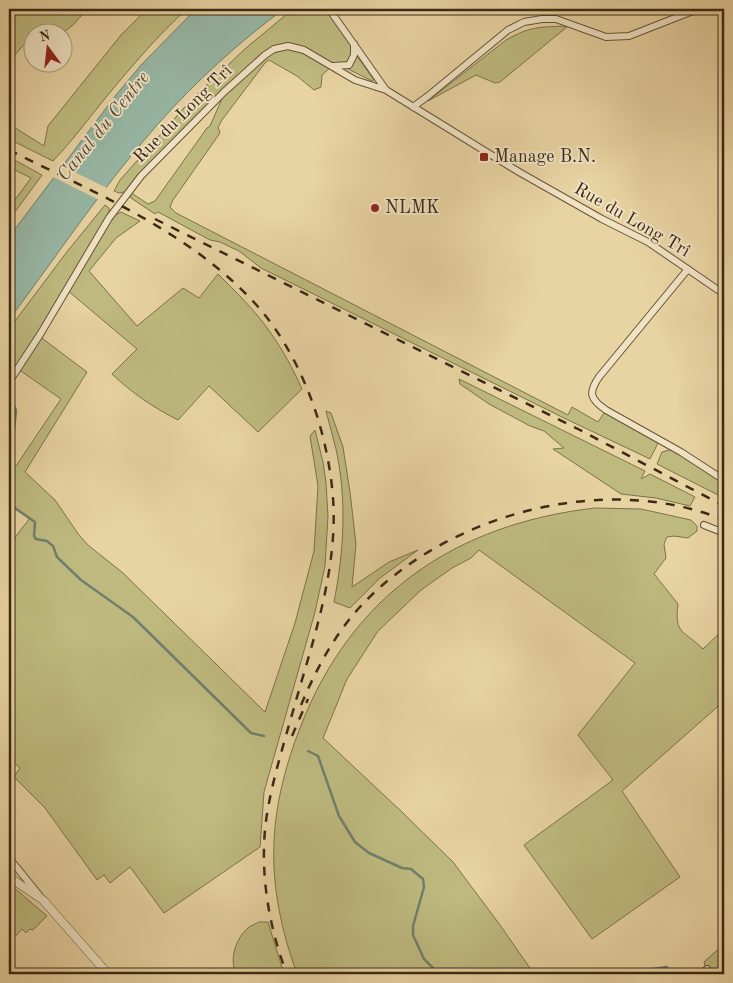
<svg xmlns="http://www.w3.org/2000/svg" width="733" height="983" viewBox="0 0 733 983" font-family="'Old Standard TT',serif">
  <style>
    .green { fill: #beba7f; stroke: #7c724a; fill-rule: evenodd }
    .water { fill: #97b8a6; stroke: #727f6c }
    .pier { fill: #e8d3a2 }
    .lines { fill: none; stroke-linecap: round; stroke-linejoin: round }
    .stream { stroke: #727f6c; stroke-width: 2.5 }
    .minor-casing { stroke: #665439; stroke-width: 8 }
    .tertiary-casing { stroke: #665439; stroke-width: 9 }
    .minor { stroke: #f0e2c3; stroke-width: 6 }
    .tertiary { stroke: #f0e2c3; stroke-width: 8 }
    .rail { stroke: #3b2a16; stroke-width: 2.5; stroke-dasharray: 9 9; stroke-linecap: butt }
    .poi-dot { fill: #8f2418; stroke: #f0e2c3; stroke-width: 2 }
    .labels { text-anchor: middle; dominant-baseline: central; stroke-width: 4; stroke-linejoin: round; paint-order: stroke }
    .street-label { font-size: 18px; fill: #3b2a16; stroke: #f0e2c3 }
    .poi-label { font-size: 18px; fill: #3b2a16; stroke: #f0e2c3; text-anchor: start }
    .water-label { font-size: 19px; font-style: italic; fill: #524e3a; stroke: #f0e2c3 }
  </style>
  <rect width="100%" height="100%" fill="#e8d3a2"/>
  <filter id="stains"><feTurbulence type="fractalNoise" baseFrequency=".004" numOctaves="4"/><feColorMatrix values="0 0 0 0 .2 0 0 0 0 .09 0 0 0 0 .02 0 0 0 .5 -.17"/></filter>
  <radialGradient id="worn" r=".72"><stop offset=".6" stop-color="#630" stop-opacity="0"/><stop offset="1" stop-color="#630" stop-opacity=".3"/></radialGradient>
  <path class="green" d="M9,9H87L74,24L63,33L32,32V36L9,61Z
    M147,9H187C158,35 132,66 107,96C89,118 73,140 53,161L9,139V124L44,146L48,126L121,35Z
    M293,9H329L354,44V52L374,80L372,81L344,67L332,66L322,75L321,87L314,90L297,76L269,60L265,63L222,120L218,127L220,133L173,200L170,207L176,213L568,415L572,407L598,422L606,410L658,443L650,459L566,419L261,268L239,251L220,242L210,240L158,212L155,214L131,198L129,191L119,193L114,191L120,180L192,99L246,48ZM224,94L210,126L207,128L155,201L148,204L130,192Z
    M568,26L500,82L495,83L476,75L428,101L506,40C530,26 541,27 568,26Z
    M9,157L42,175L9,220V208L31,178L9,167Z
    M105,205L109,208V218L121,212L140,221L116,238L89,271L137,326L183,288L199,298L218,274C236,292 255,310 270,332C283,350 293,369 302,389L258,432L209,386L178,420C154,408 132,393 112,374L137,349L67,290L39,336L87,372L25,472L55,500L79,535L88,545L123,573L265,712L295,623L314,551L318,486L310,436L315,430L323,462L326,483L328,516L325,566L315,612L264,792L260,847L164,913L130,867L110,883L104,875L97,880L45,808L14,777L20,768L9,758V545L30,518L9,504V402L14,406L16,410L11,464L16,466L61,399L18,369L9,382V329L66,253Z
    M459,379L645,471L641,479L650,474L695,497L690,506L656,498L621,494L553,449L564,448L544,431L530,426L489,404L460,384Z
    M326,411L331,413L343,447L350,492L356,544L352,587L389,562L418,550L380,578L350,608L334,602C344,551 347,500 336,449C333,436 329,424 326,411Z
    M669,450L681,452L724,480V498L657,464L662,452Z
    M595,508L641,509L691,520L697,526V531L688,538L674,536L667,537L664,544L666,558L654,574L678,604C674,635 684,630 703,649L724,629V701L622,791L680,877L592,939L524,845L613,780L578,735L635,663L479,550L471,558L452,568L421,590L378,631L347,679L323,738L403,813L453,862L500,925L534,974H297C265,885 266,816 300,728C351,595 455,524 595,508Z
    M9,877L17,882L13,887L47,916L33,930L30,929L26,933L22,929L9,943Z
    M259,922H268L284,974H237C228,961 236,938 248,928C251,925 256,924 259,922Z
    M724,944V974H708L704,962Z"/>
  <path class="water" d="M196,9H284C239,42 196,81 158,124C104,185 58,254 9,320V237L116,95L142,64Z"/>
  <path class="pier" d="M60,165L109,189L101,201L51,176Z"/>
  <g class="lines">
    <path class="stream" d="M9,481L16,410L14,406L9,402
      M9,504L35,522L34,536L36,539L47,541L53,546L57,557L81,580L133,617L251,733L264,736
      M308,751L318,756L339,816L355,842L369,853L402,868L411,869L423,879L424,887L413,926V935L424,959L439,974
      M638,974L653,969L667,967"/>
    <g class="minor-casing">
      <path id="minor" d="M329,9L386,90
        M333,66L349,65L354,55V44
        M413,107L428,96L508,30L524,22L542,19H556L606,37L629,36L698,9
        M688,269L599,377C588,393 590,399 606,410L681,452L724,480
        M9,382L41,333L109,218L141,176L224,92L265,55L274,49L288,46L304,50L355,80L386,90L519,172L602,219L648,242L724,294
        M704,525L724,533
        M9,858L39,895
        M707,969L708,974"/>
    </g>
    <g class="tertiary-casing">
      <path id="tertiary" d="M9,877L43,900L108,974"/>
    </g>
    <use href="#minor" class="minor"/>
    <use href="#tertiary" class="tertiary"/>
    <path class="rail" d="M9,150C91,191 181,228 246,294C280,327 304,374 318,419C329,456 336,497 333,537C329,596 309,654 293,711C284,743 274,775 268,808C258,862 267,923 287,974
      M155,219L580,430L724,506
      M301,705C316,670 333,637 359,608C445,514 605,471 724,520
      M292,736L308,699"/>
  </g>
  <g class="poi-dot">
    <rect x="479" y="152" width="10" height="10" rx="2.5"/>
    <circle cx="375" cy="208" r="5"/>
  </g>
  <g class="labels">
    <g class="street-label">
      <text transform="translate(183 114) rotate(-45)">Rue du Long Trî</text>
      <text transform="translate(632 220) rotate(30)">Rue du Long Trî</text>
    </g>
    <g class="poi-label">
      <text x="494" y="157">Manage B.N.</text>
      <text x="385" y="208">NLMK</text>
    </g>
    <g class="water-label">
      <text transform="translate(104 127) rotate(-51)">Canal du Centre</text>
    </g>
  </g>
  <rect width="733" height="983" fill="none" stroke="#e8d3a2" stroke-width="30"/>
  <rect x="10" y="10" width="713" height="963" fill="none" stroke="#3b2a16" stroke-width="2.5"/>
  <rect x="15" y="15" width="703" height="953" fill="none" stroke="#3b2a16"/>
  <g transform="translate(48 48) rotate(345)"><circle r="24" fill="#f0e2c3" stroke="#a8987e"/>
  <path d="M0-4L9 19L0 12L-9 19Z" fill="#8f2418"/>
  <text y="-8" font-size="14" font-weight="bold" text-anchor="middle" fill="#3b2a16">N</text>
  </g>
  <rect width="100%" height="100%" filter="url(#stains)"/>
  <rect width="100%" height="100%" fill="url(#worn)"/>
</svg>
